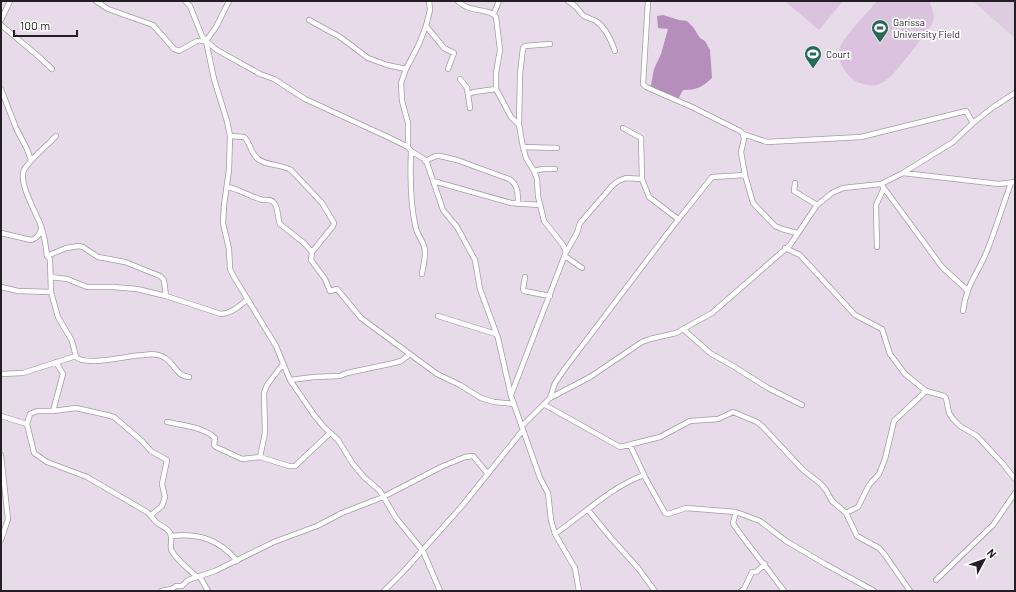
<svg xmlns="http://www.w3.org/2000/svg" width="1016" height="592" viewBox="0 0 1016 592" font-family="Barlow,sans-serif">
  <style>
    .built { fill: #ddcce0 }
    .green { fill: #dbc2df }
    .forest { fill: #b58ebc }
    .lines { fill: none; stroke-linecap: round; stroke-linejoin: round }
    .minor-casing { stroke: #a59aa7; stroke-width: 6 }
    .minor { stroke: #fff; stroke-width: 4.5 }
    .labels { text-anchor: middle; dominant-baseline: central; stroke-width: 3.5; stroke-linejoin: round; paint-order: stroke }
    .poi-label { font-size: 10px; fill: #221e23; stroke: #fff; text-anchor: start }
  </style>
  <rect width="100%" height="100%" fill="#e7dbe9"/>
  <path class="built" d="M973,1H1015V38Z"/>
  <path class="green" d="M787,1H843L819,30L786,2Z
    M877,1H929C932,7 935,15 933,22C931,28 898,69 892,75C888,79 883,83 877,85C868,87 856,83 849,76C843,70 838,60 839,51C840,40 869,11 877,1Z"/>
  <path class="forest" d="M663,15L679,20L687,21L693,27L700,38L705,41L710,50L712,78C702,87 697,90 683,90L676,103L650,90L654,69L661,54L668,29L658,28L657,16Z"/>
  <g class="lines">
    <g class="minor-casing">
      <path id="minor" d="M96,1L108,9L153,25L174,49L179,51L197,41H206
        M185,1L190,6L202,36L206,41L217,50L260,74L274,79L305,99L390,138L408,147L411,151L424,159L427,163L443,210L457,227L475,260L480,289L498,338L511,396L540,478L548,493L551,520L555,534L575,568L579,591
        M229,1L216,27L206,41L214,79L227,121L230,136L229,170L224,205L223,223L229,249L230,269L234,277L276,346L290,380L314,415L324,427L338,440L353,464L364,477L380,491L396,518L423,551L440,591
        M458,1C469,13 491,8 496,17L500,50L496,73V89L511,117L519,125L523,147L526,158L534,171L537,179L538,196L544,221L563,245L566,252L511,395
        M568,1C578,6 577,10 584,16C588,18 592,19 596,21C606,28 611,40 615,51
        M648,1L643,84L646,87L692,107L740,131L743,134L744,139L741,152L745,175L753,203L775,226L782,229L797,233
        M494,13L499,1
        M1,20L10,1
        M309,20L340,37L368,58L387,65L406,69
        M1,25L38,56L52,69
        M426,26L444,48L454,53L448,69
        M460,79L467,88L470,108
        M1,89L16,128L27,149L31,160
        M469,94L474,92L496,89
        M519,125L520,74L523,48L525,46L550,44
        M623,128L641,138L642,179L649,197L678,219
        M743,134L767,142L861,137L966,111L973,123
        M56,136C47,146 30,159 24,170C18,183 36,212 41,226C44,235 46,246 47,256L50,259L51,292L58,317L72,341L76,357C86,367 130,355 144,355C150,354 159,354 165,358C174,363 176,376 189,377
        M230,136L244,137C251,143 250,153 258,159C267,166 281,164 291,170L322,203L334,223L333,226L312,252
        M408,147V123L402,101L401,83L406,69L419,44L426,26L430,10L429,1
        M523,147L557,148
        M411,151C410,176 410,204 416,229C418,235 422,240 424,246C427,254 423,266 422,274
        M425,161L436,156H440L457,160L509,179C518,184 518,194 518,204
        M534,171L543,169H555
        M903,173L999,184L1015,182
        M433,181L511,203L540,205
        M795,183L794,191L817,205
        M881,184L942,267L967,290
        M227,187C240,189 250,197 263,200C267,200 272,199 274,203C279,208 277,218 280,224L304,243L312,252L311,260L325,279L330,291L337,289L361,318L437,374L460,385L481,398L494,402L514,404
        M1,233L31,240C36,239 41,234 41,228
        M877,247L876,205L884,188
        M785,248L800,255L855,315L882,329L890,354L905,374L926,391L944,396L946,398L949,413L953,419L960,426L977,436L1003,464L1015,479
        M566,252L577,233L580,223L612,186L618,181L626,178L642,179
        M47,256L66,248L79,246L83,247L98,257L125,262L160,276L164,280L166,296
        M565,256L582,268
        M51,277L67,279L87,287H113L137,289L166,296L221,314C232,313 238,307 247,300
        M525,277L523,289L524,291L550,296
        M1,287L18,291L51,292
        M963,311C966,285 978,273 987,251C996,228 1003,205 1011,183
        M438,316L496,334
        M683,329L710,353L733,366L768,388L802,405
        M1,374L23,373L76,356
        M290,380L314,377L340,376L347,373L394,363L401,361L410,354
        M550,398L555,383L566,367L670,230L712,177L745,175
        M545,405L620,447L660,437L690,421L718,419L733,412L757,422L763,427L803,470L821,484L826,490L832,501L846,513L857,536L879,548L885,555L910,591
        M53,411L63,374L56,362
        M1,416L27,424L34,453L47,462L87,477L147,512C151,515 153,519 156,522C160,526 167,527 170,533C173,538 170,544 171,549C174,558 190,570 197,577
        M167,422C182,425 203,427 215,438L214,445L216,447L242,459L260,457L265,433L264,393L267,385L283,364
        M27,424L30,414L37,411H53L76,408L107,415L114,417L142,441L151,451L167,460L162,484L165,497L162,506L151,515
        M522,426L550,398L590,377L642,342L650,339L676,333L712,313L790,245L817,205L832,193L843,188L881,184L903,173L953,142L973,123L992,108L1015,93
        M630,445L646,479L665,513L668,514L686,508L736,512L760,521L786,541L825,564L874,591
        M1,455L8,519L1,540
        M260,457L289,466H295L330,433
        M588,510L611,538L638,568L655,591
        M736,512L733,523L734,525C750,548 768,569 784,591
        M846,513L858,507L869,485L879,474L885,459L894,421L926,391
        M555,534C584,514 611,487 644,475
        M171,536C198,533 219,539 237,561
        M200,577L208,591
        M936,580L993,525L1015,493
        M161,591L172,589L176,586H182L188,580L215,571L274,542L317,526L342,513L383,497L441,467L465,457L473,456L488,474
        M384,591L403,572L462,506L523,430
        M741,591L744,589L752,572H756L765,564"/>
    </g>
    <use href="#minor" class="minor"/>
  </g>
  <defs>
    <g id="stadium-pin" transform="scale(0.9)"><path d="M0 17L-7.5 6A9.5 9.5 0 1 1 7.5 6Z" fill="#286856" stroke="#fff"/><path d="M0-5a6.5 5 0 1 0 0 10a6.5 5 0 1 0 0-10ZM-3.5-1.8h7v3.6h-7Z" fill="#fff"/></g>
  </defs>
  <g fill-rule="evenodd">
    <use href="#stadium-pin" x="880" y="28"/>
    <use href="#stadium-pin" x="813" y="54"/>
  </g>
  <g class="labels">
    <g class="poi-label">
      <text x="893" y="22">Garissa<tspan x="893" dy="12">University Field</tspan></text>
      <text x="826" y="54">Court</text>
    </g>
  </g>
  <rect width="1016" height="592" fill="none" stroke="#221e23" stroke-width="4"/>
  <g transform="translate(984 560) rotate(49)" stroke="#ffffff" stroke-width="3" paint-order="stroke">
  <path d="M0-3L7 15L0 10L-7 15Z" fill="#221e23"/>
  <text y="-6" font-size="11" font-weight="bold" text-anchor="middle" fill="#221e23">N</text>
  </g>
  <path d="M14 30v6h63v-6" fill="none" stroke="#221e23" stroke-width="2"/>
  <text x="20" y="30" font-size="12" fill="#221e23" stroke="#ffffff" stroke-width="3" paint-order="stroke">100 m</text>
</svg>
